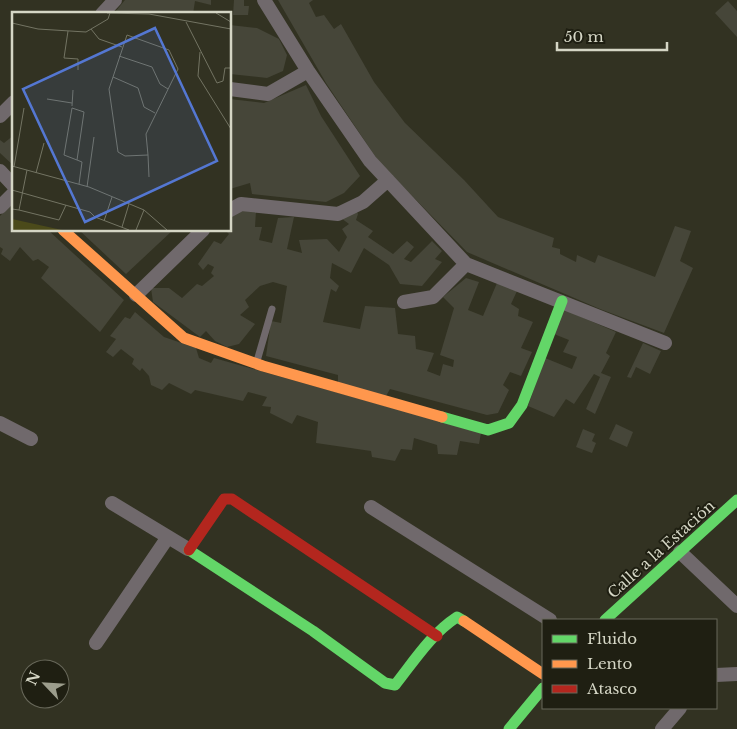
<svg xmlns="http://www.w3.org/2000/svg" width="737" height="729" viewBox="0 0 737 729" font-family="'Libre Baskerville',serif">
  <style>
    .building { fill: #464639 }
    .lines { fill: none; stroke-linecap: round; stroke-linejoin: round }
    .lane { stroke: #70696c; stroke-width: 7 }
    .street { stroke: #70696c; stroke-width: 14 }
    .fast { stroke: #63d668; stroke-width: 11 }
    .slow { stroke: #ff974d; stroke-width: 11 }
    .jam { stroke: #b3261e; stroke-width: 11 }
    .labels { text-anchor: middle; dominant-baseline: central; stroke-width: 4; stroke-linejoin: round; paint-order: stroke }
    .street-label { font-size: 15px; fill: #d5d6c5; stroke: #1f1f12 }
    .inset-road { fill: none; stroke: #737463; stroke-width: 1 }
    .view { fill: #5477d2; fill-opacity: 0.15; stroke: #5477d2; stroke-width: 2.5 }
    .inset-edge { fill: none; stroke: #d5d6c5; stroke-width: 2.5 }
  </style>
  <rect width="100%" height="100%" fill="#323222"/>
  <path class="building" d="M125,0H211V5L195,1L193,14L115,12Z
    M234,0H244V6H249L248,15H233Z
    M278,0H313L309,3L316,17L324,15L334,29L341,24L374,82L405,123L464,180L498,217L554,238L552,247L560,249V254L576,262L577,255L595,263L598,255L655,277L675,226L691,231L680,261L693,268L664,333L600,309L467,252L379,162L326,83Z
    M728,1L737,11V37L715,13Z
    M230,25L257,28L279,39L287,55L283,71L267,78L230,74Z
    M306,85L321,116L360,176L344,193L326,202L252,194L250,183L230,189V99L264,103Z
    M14,135V166L0,153V140L4,143Z
    M14,201V230H48L124,300L100,332L41,278L49,267L38,259L33,261L20,247L10,261L1,254L3,249L0,247V216Z
    M244,209L256,211L255,227H262L259,240L272,243L278,218L294,217L287,249L302,253L299,240L327,239L339,252L347,237L342,229L349,224L341,218L356,210L358,214L356,220L373,231L368,237L393,254L407,241L414,247L404,259L411,262L432,241L442,251L435,259L442,262L422,286L400,284L389,265L364,248L351,273L332,263L330,278L339,286L336,292L331,289L323,322L360,329L365,306L395,308L398,334L415,336L416,349L434,353L427,371L440,376L443,364L453,367L454,360L440,355L454,308L443,297L466,278L479,282L468,310L483,316L497,283L517,291L511,304L519,309L518,316L533,322L521,348L532,352L521,376L510,372L503,385L509,390L498,413L487,415L390,389L386,396L338,383V375L266,356L271,321L281,323L287,286L273,282L260,286L245,300L249,307L240,315L255,324L239,344L227,347L215,341L206,331L200,337L153,302L151,288H169L182,298L197,284L202,286L214,276L211,273L214,267L208,264L203,270L198,264L214,241L221,244L229,234L225,230H230V216Z
    M79,230H173L126,274Z
    M563,309L616,332L606,353L610,356L601,373L611,377L595,414L586,409L600,377L594,374L574,404L566,399L554,417L528,406L545,358L572,369L577,357L563,352L569,340L554,334Z
    M135,312L164,337L196,348L199,358L211,363L214,358L481,433L479,444L460,441L457,455L438,454L437,445L414,438L412,450L401,449L395,461L372,457L371,451L316,443L318,422L297,415L292,424L270,413L271,407L262,406L267,397L248,392L243,401L195,390L191,394L169,383L162,390L151,385L149,376L142,368L140,371L132,364L134,359L121,349L113,357L106,352L116,339L110,336L125,317L130,319Z
    M643,343L661,351L650,374L636,367L631,378L627,377Z
    M616,424L633,432L627,447L609,439Z
    M583,429L595,434L592,441L596,443L592,453L576,447Z"/>
  <g class="lines">
    <path class="lane" d="M257,361L272,309"/>
    <path class="street" d="M264,0L308,71L370,161L466,264L665,343
      M102,14L115,0
      M230,89L268,94L308,71
      M0,116L14,102
      M0,171L14,186
      M0,207L14,193
      M230,210L241,204L338,214L363,202L388,180
      M136,295L203,230
      M404,302L433,297L466,264
      M0,423L31,439
      M112,503L188,549
      M371,507L550,620
      M680,552L737,606
      M96,643L168,537
      M716,675L737,674
      M662,729L680,708"/>
    <path class="fast" d="M442,417L488,430L509,423L522,405L562,301
      M189,550L313,631L385,683L395,685C414,661 431,634 457,617L464,621
      M605,620L737,500
      M509,729L543,688"/>
    <path class="slow" d="M63,230L184,338L263,366L442,417
      M464,621L543,674"/>
    <path class="jam" d="M189,550L224,499H232L437,636"/>
  </g>
  <g class="labels">
    <g class="street-label">
      <text transform="translate(661 549) rotate(-42)">Calle a la Estación</text>
    </g>
  </g>
  <g transform="translate(12 12)">
    <rect width="219" height="219" fill="#323222"/>
    <path d="M0,207L50,218H0Z" fill="#4b4a1a"/>
    <path class="inset-road" d="M95,1L137,2L219,17M204,1L219,10M174,10L205,71L211,69L213,56H219M0,11L26,17L74,20L96,7L98,1M79,17L87,27L110,35M56,19L52,46L66,47V58M188,40L186,64L219,117M107,44L140,55L148,72L156,77M101,65L126,76L132,95L143,101M35,87L60,91M60,94L61,78M136,143L113,144L106,140L97,77L115,23L157,38L166,57L134,122L136,143L137,165M65,148L52,143L60,96L72,100L65,148L70,150L67,172M0,154L77,175L132,198L155,218M2,155L12,96M24,161L32,131M75,175L82,125M0,178L78,200L83,205L117,218M0,197L7,198L15,158M7,198L47,208L54,193M92,209L100,185M110,215L117,192M124,218L132,198"/>
    <path class="view" d="M143,16L205,149L73,210L11,77Z"/>
    <rect width="219" height="219" class="inset-edge"/>
  </g>
  <rect x="542" y="619" width="175" height="90" fill="#1f1f12" stroke="#68685a"/>
  <rect x="552" y="635" width="25" height="8" fill="#63d668" stroke="#68685a"/>
  <text x="587" y="644" font-size="15" fill="#d5d6c5">Fluido</text>
  <rect x="552" y="660" width="25" height="8" fill="#ff974d" stroke="#68685a"/>
  <text x="587" y="669" font-size="15" fill="#d5d6c5">Lento</text>
  <rect x="552" y="685" width="25" height="8" fill="#b3261e" stroke="#68685a"/>
  <text x="587" y="694" font-size="15" fill="#d5d6c5">Atasco</text>
  <g transform="translate(45 684) rotate(295)"><circle r="24" fill="#1f1f12" stroke="#68685a"/>
  <path d="M0-4L9 19L0 12L-9 19Z" fill="#9c9d8c"/>
  <text y="-8" font-size="14" font-weight="bold" text-anchor="middle" fill="#d5d6c5">N</text>
  </g>
  <path d="M557 42v8h110v-8" fill="none" stroke="#d5d6c5" stroke-width="2.5"/>
  <text x="564" y="42" font-size="15" fill="#d5d6c5" stroke="#1f1f12" stroke-width="4" paint-order="stroke">50 m</text>
</svg>
